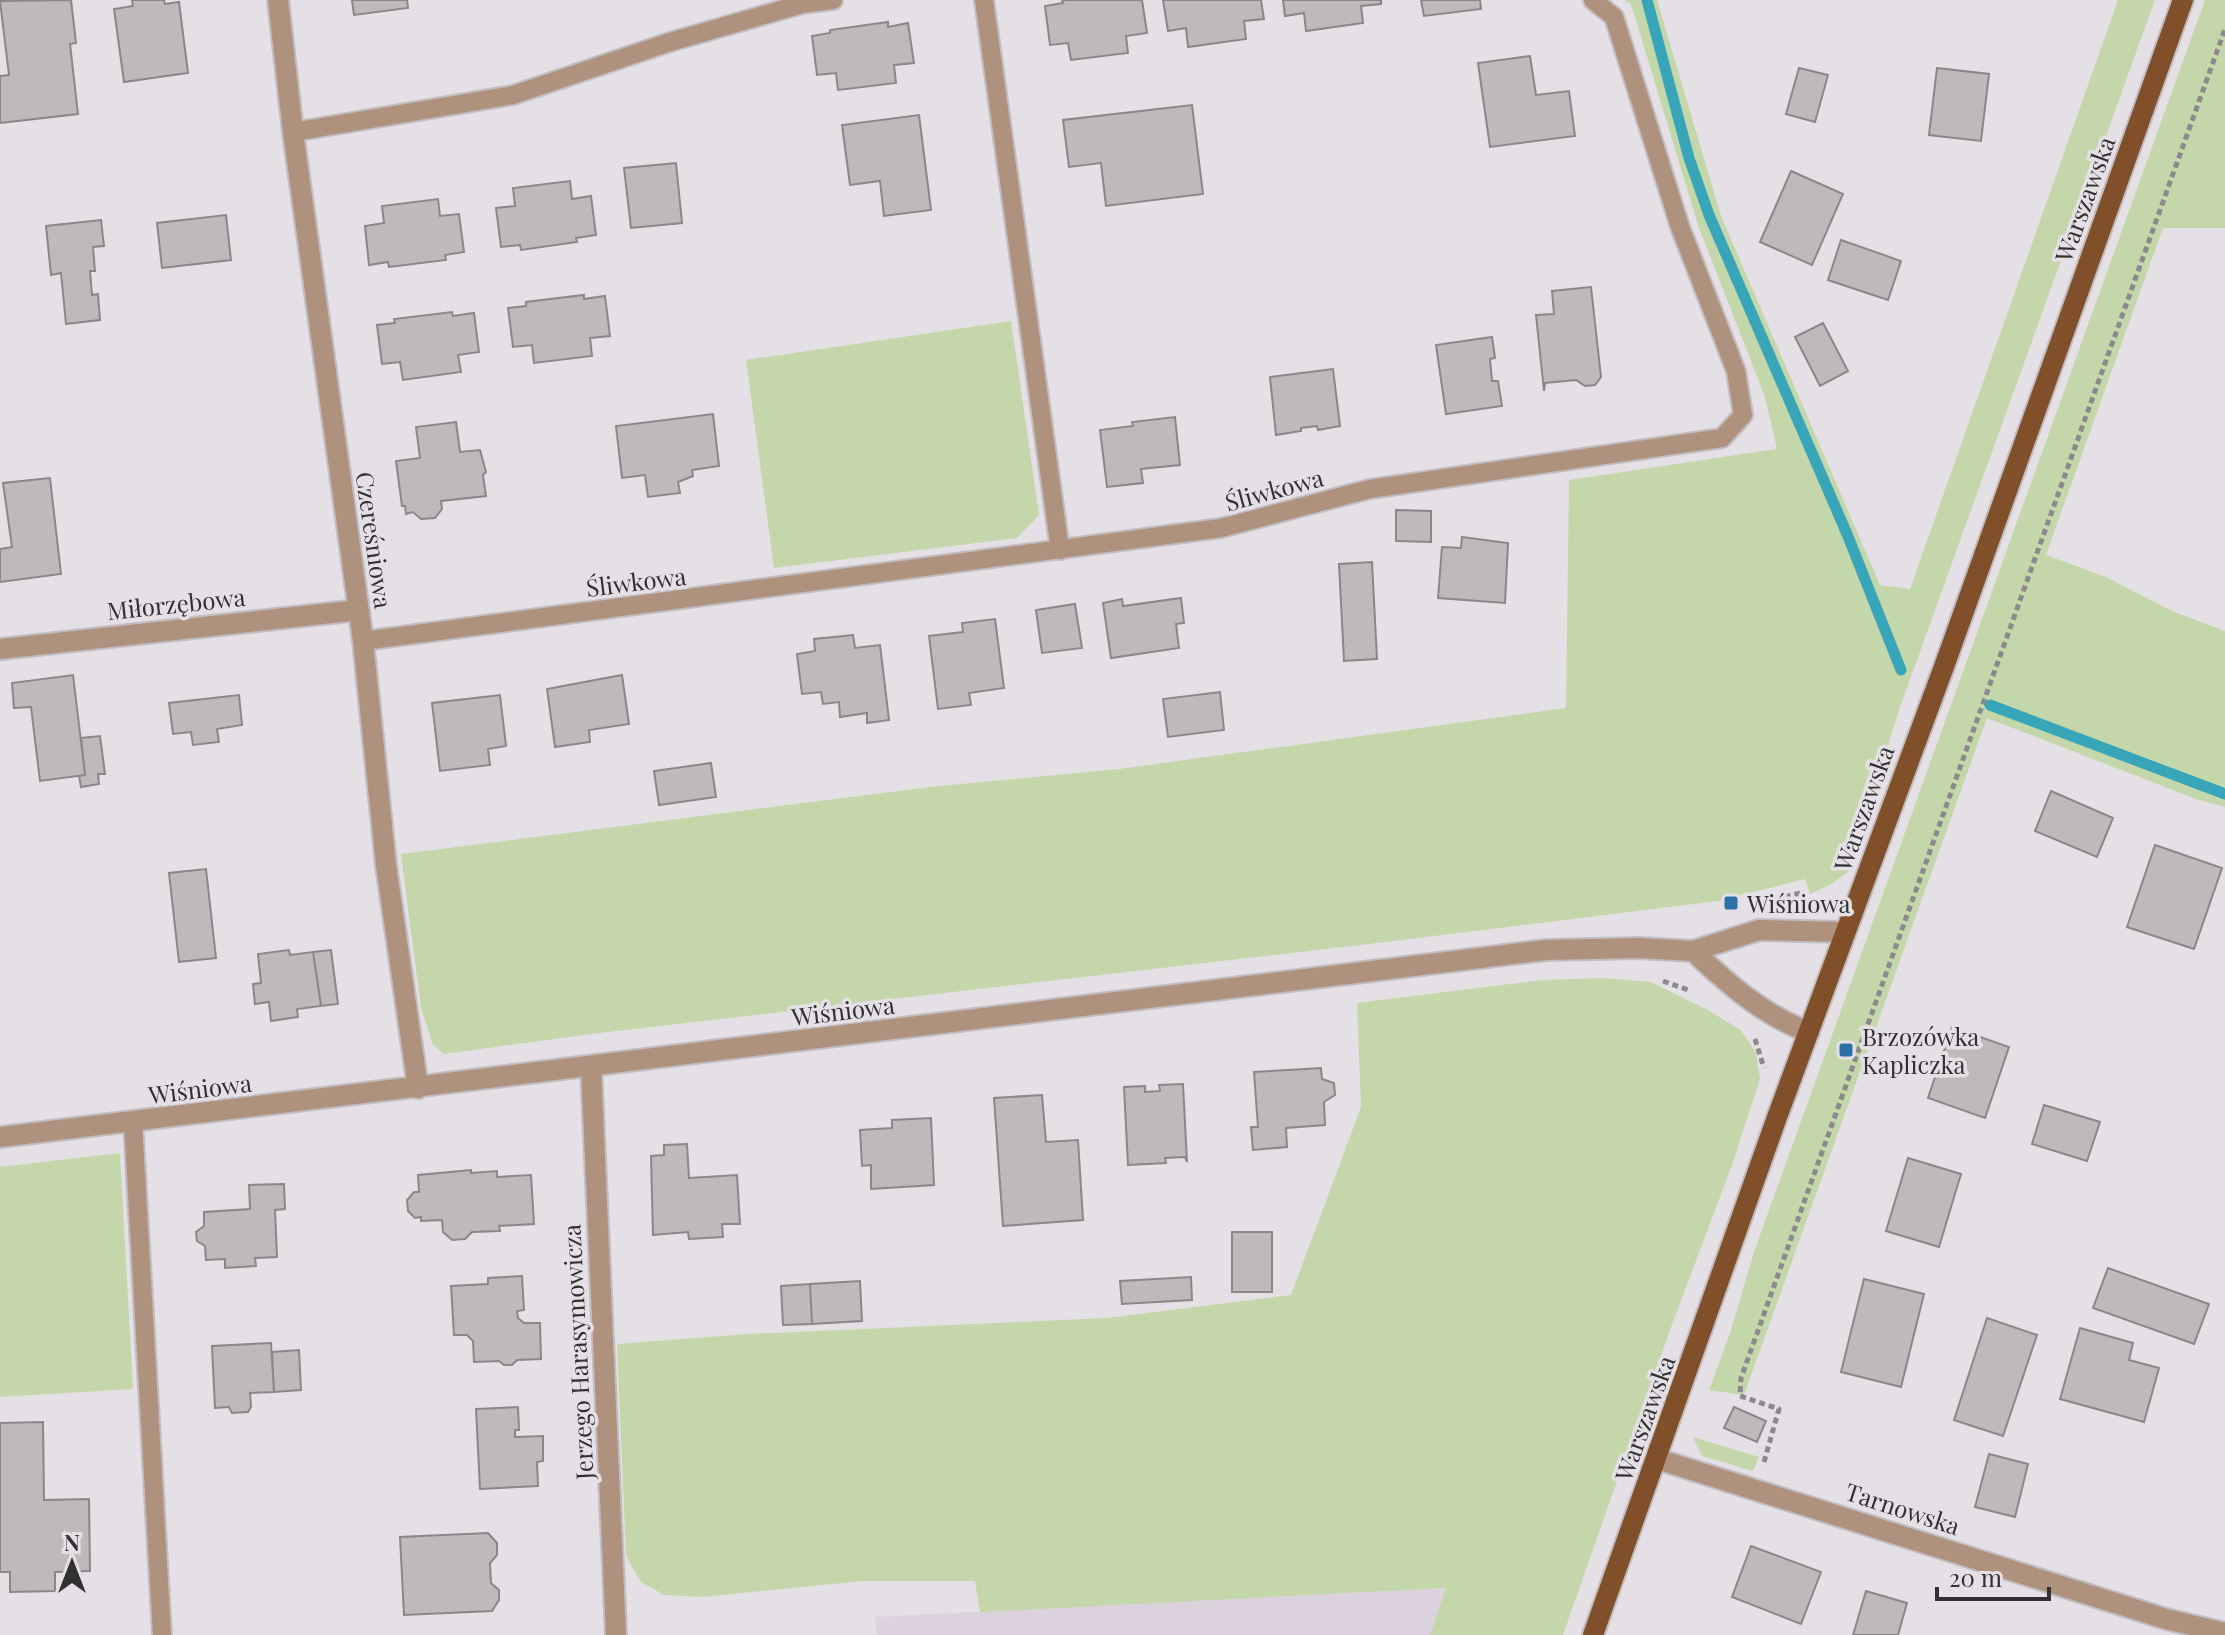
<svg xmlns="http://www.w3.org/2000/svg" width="2225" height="1635" viewBox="0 0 2225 1635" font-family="'Playfair Display',serif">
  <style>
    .built { fill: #dcd2dd }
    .green { fill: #c4d7aa }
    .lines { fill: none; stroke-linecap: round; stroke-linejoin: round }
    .stream { stroke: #38a5b9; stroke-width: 11 }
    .building { fill: #bfb9bc; stroke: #8c8689; stroke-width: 2 }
    .service-casing { stroke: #c1bdc1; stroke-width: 22 }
    .minor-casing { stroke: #c1bdc1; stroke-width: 24 }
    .tertiary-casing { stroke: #c1bdc1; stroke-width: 24 }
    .primary-casing { stroke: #c1bdc1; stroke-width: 24 }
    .path { stroke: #8c898c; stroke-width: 5; stroke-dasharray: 6 4; stroke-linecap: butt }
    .service { stroke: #af927e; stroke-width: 18 }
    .minor { stroke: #af927e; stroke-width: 20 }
    .tertiary { stroke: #af927e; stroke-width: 20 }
    .primary { stroke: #814f29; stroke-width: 20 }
    .poi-dot { fill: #2b71a6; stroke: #e5e0e5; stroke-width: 3 }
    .labels { text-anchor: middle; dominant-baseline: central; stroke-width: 7; stroke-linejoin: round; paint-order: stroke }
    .street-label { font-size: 24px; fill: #323032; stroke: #e5e0e5 }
    .poi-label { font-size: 24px; fill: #323032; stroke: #e5e0e5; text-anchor: start }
  </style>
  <rect width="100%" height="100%" fill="#e5e0e5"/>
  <path class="built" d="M1447,1588L1430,1635H877L875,1617Z"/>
  <path class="green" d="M1625,0H1657L1721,216L1880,585L1910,589L2118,0H2155L1899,710L1849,871L1830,885L1810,894L1805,879L1718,901L1369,944L591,1034L444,1054L433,1045L421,1008L401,854L930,787L1119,769L1566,708L1569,480L1777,449L1765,397L1698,225L1635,17L1630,3Z
    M2205,0H2225V228H2163L2046,555L2106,577L2172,611L2225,631V807L2196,799L1987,718L1744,1395L1709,1390L1730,1333L1755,1249Z
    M1011,321L1039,515L1017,538L774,568L746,360Z
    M1604,978L1651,982L1706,1009L1741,1030L1756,1053L1760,1079L1732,1165L1670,1330L1563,1635H1430L1446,1588L980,1612L975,1581H863L702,1597L664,1595L641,1582L626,1556L617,1344L748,1334L1108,1318L1291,1295L1361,1107L1357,1003L1543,980Z
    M120,1153L133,1389L0,1397V1167Z
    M1693,1437L1759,1457L1753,1471L1702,1456Z"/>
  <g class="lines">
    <path class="stream" d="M1647,0L1689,158L1709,215L1847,534L1901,670
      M1990,705L2225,794"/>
  </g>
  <path class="building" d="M71,0L76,43L70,44L78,114L0,123V76L9,75L0,1Z
    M132,0H164L165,4L179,2L188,73L124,82L114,9L133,6Z
    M352,0H407L408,8L354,15Z
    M1062,0H1142L1147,33L1126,36L1128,53L1071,60L1068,43L1050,45L1045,6L1063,3Z
    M1163,0H1261L1264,19L1244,21L1246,39L1188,47L1186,28L1168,31Z
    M1283,0H1381V4L1361,6L1363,23L1306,31L1304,13L1285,16Z
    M1421,0H1480L1481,9L1424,16Z
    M888,22V27L908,23L914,63L894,65L896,83L838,90L836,73L817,75L812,36L830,33V30Z
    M1530,56L1536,95L1569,91L1575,136L1490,147L1478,63Z
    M1799,68L1828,75L1815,122L1786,114Z
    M1937,68L1989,74L1981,141L1929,135Z
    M1192,105L1203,194L1106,206L1101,163L1069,167L1063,120Z
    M919,115L931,210L884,216L880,181L850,185L842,125Z
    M676,163L682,223L631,228L624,168Z
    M1791,171L1843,194L1812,265L1760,242Z
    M570,181L572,199L591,196L596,235L576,238L577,242L521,250L520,245L501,247L496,208L515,206L513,188Z
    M438,199L440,216L459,214L464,252L445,255L446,260L389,267L388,262L369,265L365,226L384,223L382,206Z
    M226,215L231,260L162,268L157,223Z
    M101,220L104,246L93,247L95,271H90L92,295L98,294L100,320L66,324L61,273L51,275L46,226Z
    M1841,240L1901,261L1888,300L1828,280Z
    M1591,287L1601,377L1595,385L1585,386L1576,380L1545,383L1544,391L1536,315L1554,314L1552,291Z
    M584,295V299L605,296L610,336L590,338L592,356L534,363L532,345L513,347L508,308L526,306V302Z
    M452,312L453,316L474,313L479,352L458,355L461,372L403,380L400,362L382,364L377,325L395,323L394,319Z
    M1823,323L1848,371L1820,386L1795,337Z
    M1492,337L1495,358L1490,359L1492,381H1498L1502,406L1446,414L1436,345Z
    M1333,369L1340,426L1318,430L1317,426L1301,428V431L1276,435L1270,377Z
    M713,414L719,466L692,470L693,476L678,482L680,493L648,497L645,475L622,478L616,426Z
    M1175,417L1180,465L1141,469L1143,483L1107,487L1100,430L1133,426L1132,422Z
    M456,422L460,452L480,450L486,472L483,475L486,496L441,501L442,509L435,518L421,519L413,512L406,514L405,506H402L396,461L420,458L416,427Z
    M50,478L61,574L0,582V549L12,547L3,483Z
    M1396,510L1431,511V542L1396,541Z
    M1462,537L1508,543L1505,603L1438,598L1442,547L1461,548Z
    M1372,562L1377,659L1344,661L1339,564Z
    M1181,598L1184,623L1176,624L1179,648L1111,658L1103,603L1122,599L1123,606Z
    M1075,604L1082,648L1042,653L1036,610Z
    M995,619L1004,688L969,693L971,705L938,709L929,636L963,632L962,623Z
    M853,635L855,648L880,645L889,720L867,723V713L840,717L839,702L823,704L821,692L802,694L797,654L815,651L814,639Z
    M73,675L85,775L40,781L31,707L14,708L12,683Z
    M622,675L629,724L589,730L590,742L555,747L547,689Z
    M1220,692L1224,730L1168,737L1163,699Z
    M239,695L242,725L217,729L219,742L193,745L191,732L173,734L169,703Z
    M500,695L506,746L488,749L490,765L440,771L432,703Z
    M100,736L105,774H98L99,784L81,787L79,776L85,775L81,738Z
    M711,763L716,797L659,805L654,771Z
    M2051,791L2113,818L2097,857L2035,831Z
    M2155,845L2222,868L2194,949L2127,927Z
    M206,869L216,958L179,962L169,873Z
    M289,950L290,955L313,952L321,1006L297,1009L298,1017L271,1021L269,1002L255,1004L253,984L261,983L258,954Z
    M331,950L338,1004L321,1006L313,952Z
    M1952,1027L2009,1047L1985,1118L1928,1098Z
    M1321,1068L1322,1079L1334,1083L1335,1095L1324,1102L1325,1125L1286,1128L1287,1147L1253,1150L1251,1127H1258L1254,1072Z
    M1183,1084L1187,1162L1185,1157L1165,1158L1166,1163L1128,1165L1124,1087L1145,1086V1092L1160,1091L1159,1085Z
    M1042,1095L1046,1142L1078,1140L1083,1220L1003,1226L994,1098Z
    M2044,1105L2100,1122L2087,1161L2032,1144Z
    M931,1118L934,1185L871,1189V1165L862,1166L860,1130L892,1128V1120Z
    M687,1144L689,1178L737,1175L740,1224H722L723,1237L689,1239L688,1232L653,1235L651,1156L664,1155V1145Z
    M1908,1158L1961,1174L1939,1247L1886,1231Z
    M471,1170V1173L497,1171V1177L531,1175L534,1224L499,1226L500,1231L472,1232L465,1239L452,1240L443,1232L442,1220L421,1221V1217L415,1218L408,1211L407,1200L414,1192H419L418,1175Z
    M284,1184L285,1209L275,1210L277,1257L255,1258L256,1266L225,1268V1259L206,1260L205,1246L197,1241L196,1232L204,1226V1212L250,1209L249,1185Z
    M1232,1232H1272V1292H1232Z
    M2108,1268L2209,1304L2194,1344L2093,1308Z
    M522,1276L524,1310L517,1311L518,1318L524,1323H540L541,1359L517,1360L512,1365H504L499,1361L474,1362L473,1341L467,1335H454L451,1286L488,1284V1278Z
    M1191,1277L1192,1300L1122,1304L1120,1281Z
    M1864,1279L1924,1294L1901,1387L1841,1372Z
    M860,1281L862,1321L812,1324L810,1284Z
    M810,1284L812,1324L783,1325L781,1286Z
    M1987,1318L2037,1335L2003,1436L1954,1420Z
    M2080,1328L2133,1343L2129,1360L2159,1368L2144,1422L2060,1399Z
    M271,1343L274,1392L250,1393L251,1407L248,1412L232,1413L229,1407L215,1408L212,1346Z
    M299,1350L301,1390L274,1392L272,1352Z
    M518,1407L519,1430H515V1437L543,1436V1461L537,1462L538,1486L480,1489L476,1409Z
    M1734,1407L1766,1421L1757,1442L1724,1428Z
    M43,1422L44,1500L89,1499L90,1571L55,1572V1591L10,1592V1572H0V1423Z
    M1989,1454L2028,1464L2015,1517L1975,1507Z
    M488,1533L497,1543V1555L490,1563L491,1583L499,1590V1600L492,1611L404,1615L400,1537Z
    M1751,1546L1821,1572L1801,1624L1732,1597Z
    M1866,1591L1907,1603L1898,1635H1853Z"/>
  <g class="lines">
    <g class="service-casing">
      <path id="service" d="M984,0L1060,550
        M293,132L513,95L670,42L802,4L833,0
        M363,641L1221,528L1370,489L1722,438L1743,415L1736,371L1680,227L1614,17L1593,0
        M133,1122L162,1635"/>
    </g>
    <g class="minor-casing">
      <path id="minor" d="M278,0L293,132L363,641L386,865L418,1088
        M0,649L359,610
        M1693,951C1727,983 1764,1016 1809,1032
        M591,1067L616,1635
        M0,1137L1546,950L1639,948L1693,951L1759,930L1845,932"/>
    </g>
    <g class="tertiary-casing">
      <path id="tertiary" d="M1657,1459L2166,1619L2225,1633"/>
    </g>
    <g class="primary-casing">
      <path id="primary" d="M1593,1635L1776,1120L1945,664L2183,0"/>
    </g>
    <path class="path" d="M1775,899L1801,893
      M1663,981L1691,991
      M1755,1039L1764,1068
      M1764,1462L1779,1409L1740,1396L1741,1378L2225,29"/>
    <use href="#service" class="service"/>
    <use href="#minor" class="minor"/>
    <use href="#tertiary" class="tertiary"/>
    <use href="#primary" class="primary"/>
  </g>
  <g class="poi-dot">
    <rect x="1723" y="895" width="16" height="16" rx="4"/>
    <rect x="1838" y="1042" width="16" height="16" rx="4"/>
  </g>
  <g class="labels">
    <g class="street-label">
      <text transform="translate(2084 199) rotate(-70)">Warszawska</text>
      <text transform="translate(1274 489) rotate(-15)">Śliwkowa</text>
      <text transform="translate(375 540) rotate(82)">Czereśniowa</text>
      <text transform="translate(636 581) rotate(-7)">Śliwkowa</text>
      <text transform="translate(176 603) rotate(-6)">Miłorzębowa</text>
      <text transform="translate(1863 808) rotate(-70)">Warszawska</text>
      <text transform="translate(843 1010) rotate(-7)">Wiśniowa</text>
      <text transform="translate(200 1088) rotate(-7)">Wiśniowa</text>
      <text transform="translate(577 1352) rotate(-93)">Jerzego Harasymowicza</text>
      <text transform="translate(1644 1418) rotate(-70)">Warszawska</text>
      <text transform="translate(1903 1508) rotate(18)">Tarnowska</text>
    </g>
    <g class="poi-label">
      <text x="1747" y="903">Wiśniowa</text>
      <text x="1862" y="1036">Brzozówka<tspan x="1862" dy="28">Kapliczka</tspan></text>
    </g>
  </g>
  <g transform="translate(72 1563)" stroke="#e5e0e5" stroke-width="6" paint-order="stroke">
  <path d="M0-6L14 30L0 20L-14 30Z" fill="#323032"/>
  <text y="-12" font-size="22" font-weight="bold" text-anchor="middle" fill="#323032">N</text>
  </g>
  <path d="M1937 1587v12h112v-12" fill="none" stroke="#323032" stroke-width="4"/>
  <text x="1949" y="1587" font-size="24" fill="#323032" stroke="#e5e0e5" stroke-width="6" paint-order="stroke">20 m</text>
</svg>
